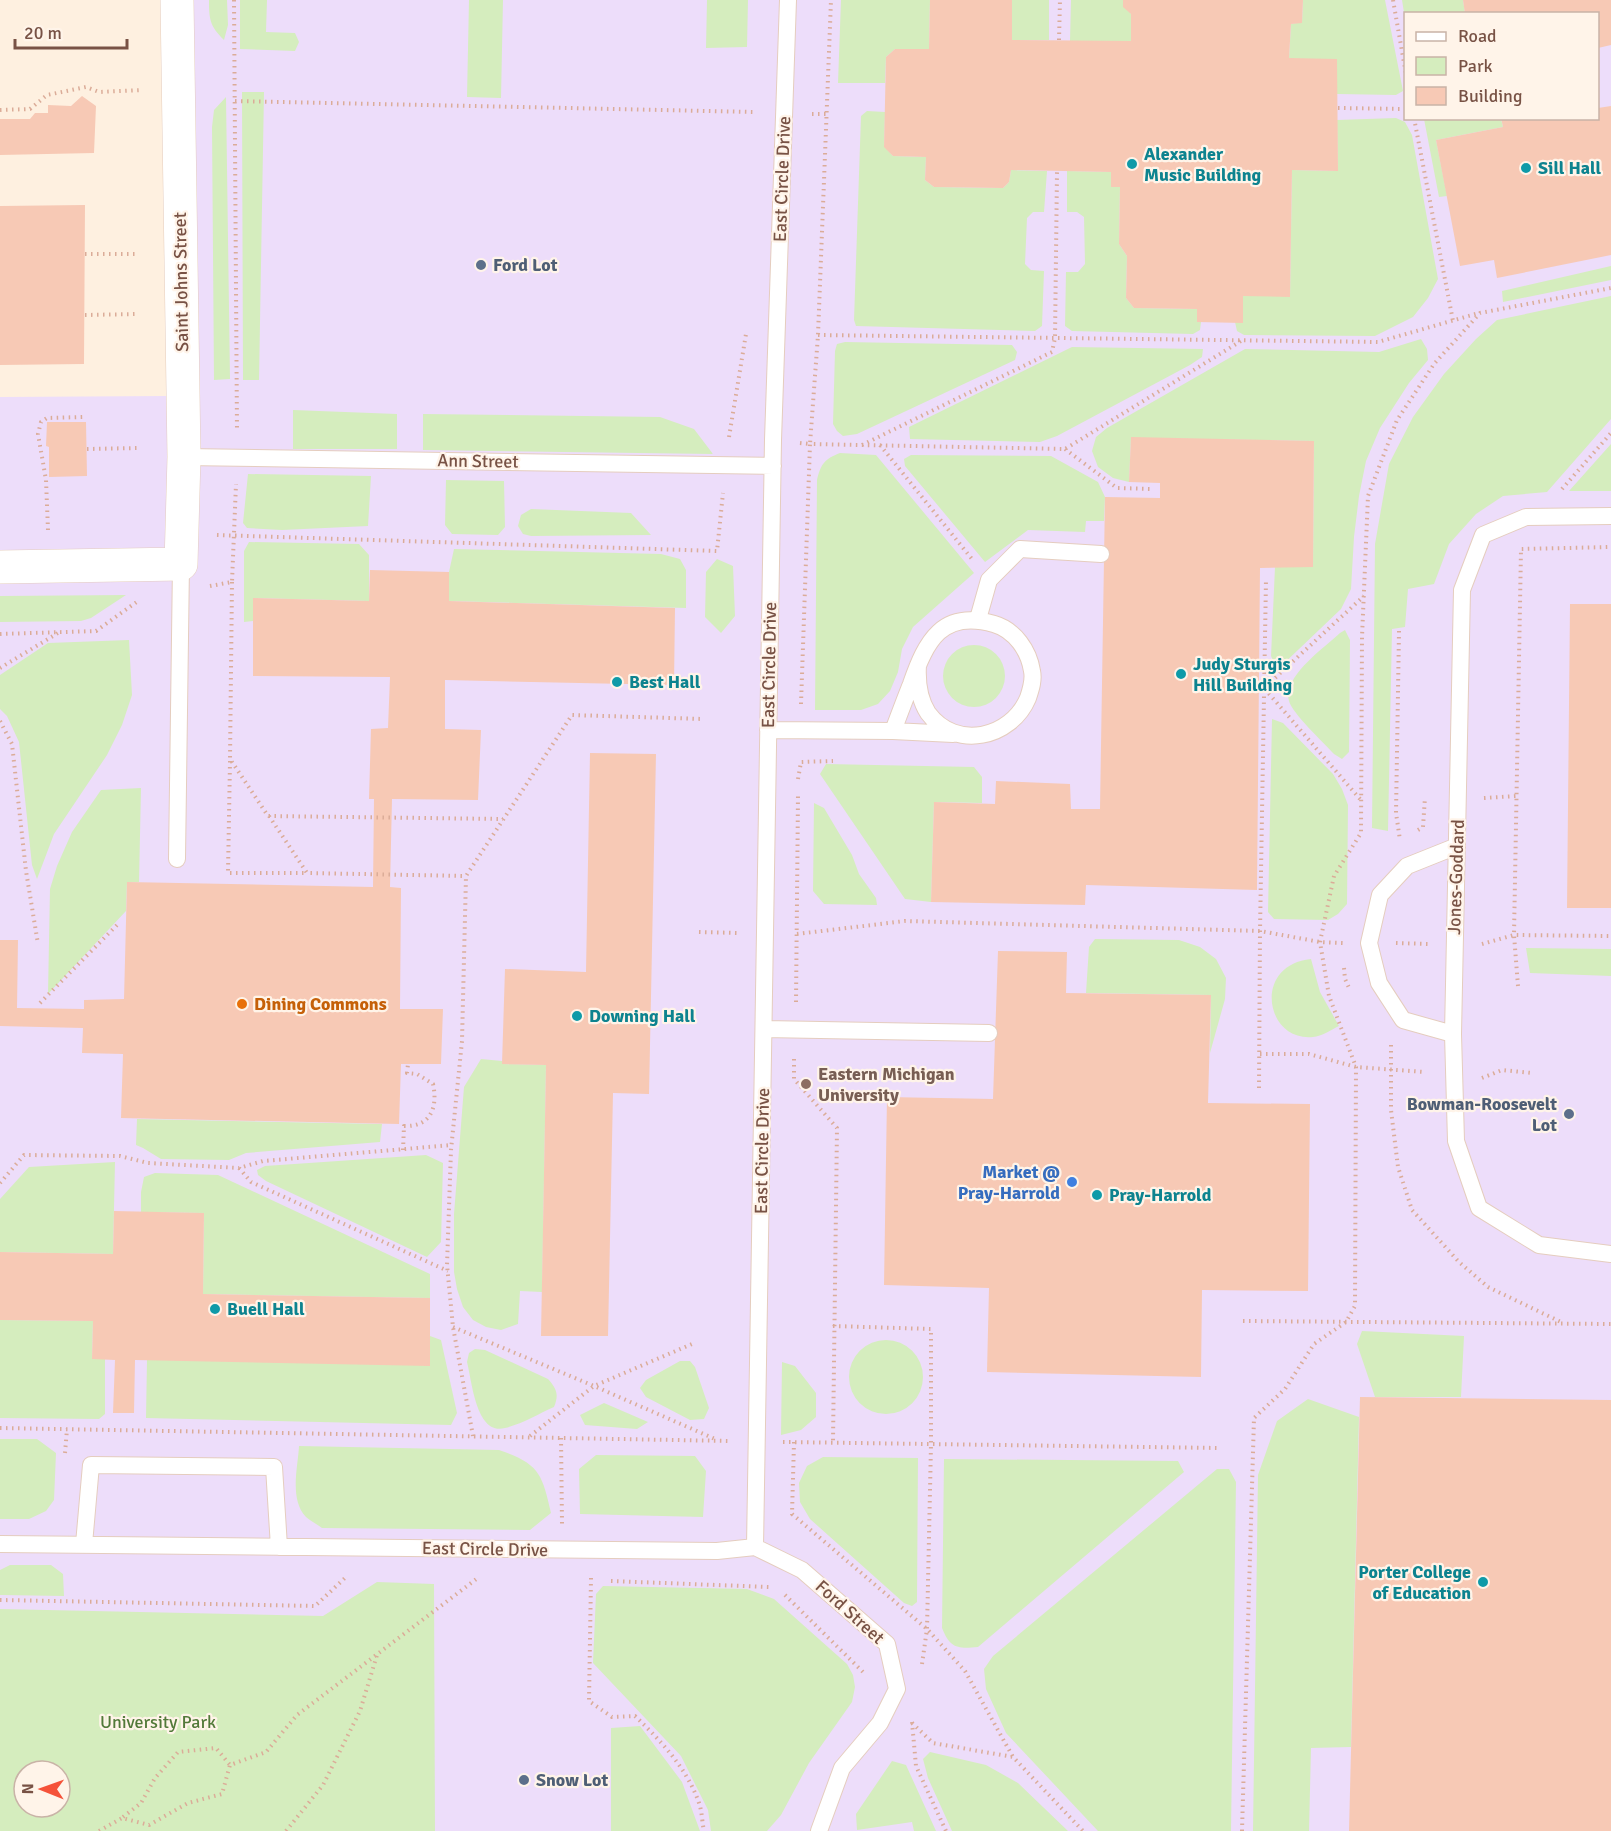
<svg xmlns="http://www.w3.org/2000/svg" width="1611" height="1831" viewBox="0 0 1611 1831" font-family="Signika,sans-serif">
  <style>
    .education { fill: #edddfa; fill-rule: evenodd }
    .green { fill: #d5edbe; fill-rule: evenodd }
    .building { fill: #f7c9b5 }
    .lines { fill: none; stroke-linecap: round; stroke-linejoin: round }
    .lane-casing { stroke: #e5cdbe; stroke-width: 18 }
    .street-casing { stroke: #e5cdbe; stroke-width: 34 }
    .path { stroke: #dbac98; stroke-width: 4; stroke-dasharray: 1.5 4.5; stroke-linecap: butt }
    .lane { stroke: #fff; stroke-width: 16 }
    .street { stroke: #fff; stroke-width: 33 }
    .culture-dot { fill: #0f9aa8; stroke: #fff4e9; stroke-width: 2 }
    .service-dot { fill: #5c6f8a; stroke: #fff4e9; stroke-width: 2 }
    .food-dot { fill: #e8710a; stroke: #fff4e9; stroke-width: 2 }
    .education-dot { fill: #8d6e63; stroke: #fff4e9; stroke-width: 2 }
    .shop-dot { fill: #3f7fe0; stroke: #fff4e9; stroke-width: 2 }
    .labels { text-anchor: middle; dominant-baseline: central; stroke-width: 4.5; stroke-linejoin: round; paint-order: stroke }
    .culture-label { font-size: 18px; font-weight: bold; fill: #0d838f; stroke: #fff4e9; text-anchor: start }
    .street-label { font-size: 18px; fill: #785245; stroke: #fff4e9 }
    .service-label { font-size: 18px; font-weight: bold; fill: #4e5e75; stroke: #fff4e9; text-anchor: start }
    .food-label { font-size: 18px; font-weight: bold; fill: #c56008; stroke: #fff4e9; text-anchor: start }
    .education-label { font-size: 18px; font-weight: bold; fill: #785e54; stroke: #fff4e9; text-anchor: start }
    .shop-label { font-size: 18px; font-weight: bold; fill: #366cbe; stroke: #fff4e9; text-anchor: end }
    .park-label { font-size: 18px; fill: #527939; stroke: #fff4e9 }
  </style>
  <rect width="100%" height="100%" fill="#fef0e0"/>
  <path class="education" d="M164,0H1611V1831H0V397L168,396ZM1406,14H1598V118H1406ZM24,1771H60V1807H24Z"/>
  <path class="green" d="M209,0H227L228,25L224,40C210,26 209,20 209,0Z
    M240,0H267L266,32L295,33L299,42L295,51L240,49Z
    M469,0H503L501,98L467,97Z
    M707,0H748L747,47L706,48Z
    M841,0H930L929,49H895L886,57L885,83H838Z
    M1012,0H1049V40H1012Z
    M1071,0H1123L1131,14V41H1070Z
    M1303,0H1385L1403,91L1396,95L1337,94L1289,58L1291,24L1302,22Z
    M1402,0H1463L1465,13L1406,14L1405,19Z
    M242,92H264L259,380H243Z
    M226,97L230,379L214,380L212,127L214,110Z
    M867,111L885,112L884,146L893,156L926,157L925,180L934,187L1003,188L1009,182L1011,170L1047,171L1044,212H1033L1027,218L1025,264L1031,270L1044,271L1042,326L1035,331L856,326L854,320L861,116Z
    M1396,118L1405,122L1412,135L1438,279L1428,298L1413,317L1375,336L1244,335L1237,331L1235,322H1243V296H1290L1292,170L1338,171L1337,120Z
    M1424,119H1501L1503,127L1436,140L1447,196L1439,197Z
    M1067,171L1111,172V187H1120L1119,244L1127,256L1126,298L1134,308L1197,309V321L1201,322L1200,330L1193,334L1072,331L1065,326L1066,272H1078L1085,264L1084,217L1077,212H1067Z
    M1611,266V280L1503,302L1502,291Z
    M1611,296V419L1547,492L1503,496L1476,514L1449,544L1434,584L1408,589L1405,627L1392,629L1388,831L1372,828L1375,544L1389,464L1413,417L1444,374L1476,339L1497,320Z
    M1421,339L1427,349L1428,360L1409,383L1380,428L1366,461L1359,496L1354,537L1351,589L1341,609L1277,670L1271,656L1275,567H1313L1314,441L1131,438L1129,482L1113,478L1098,467L1092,451L1096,437L1107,428L1245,349L1379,352Z
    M845,342L1012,345L1017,352L1015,360L857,434L843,436L837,431L833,424L835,351L837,344Z
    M1072,347L1203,349L1202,357L1190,365L1057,436L1040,442L910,439L909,427Z
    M293,410L397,414V449H293Z
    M423,414L660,417L694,429L713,454L423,450Z
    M1611,444V491H1569Z
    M840,453L876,455L974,573L913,627L902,649L898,672L890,691L878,704L861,710H815L817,480C821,463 825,459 840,453Z
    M911,455L1051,456L1098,482L1105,497L1104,521H1086L1085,532L1028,530L985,562L905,466L904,459Z
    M248,474L371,476L368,526L282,530L247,528L243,523Z
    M446,480L504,481L505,527L498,535L452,534L445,525Z
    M531,509L631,513L651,535L531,536L523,534L518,526L521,515Z
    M249,542L359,544L369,555V601L254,598L253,621L244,622V551Z
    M454,549L661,554L680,559L686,570V608L449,601V572Z
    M717,559L733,566L735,616L721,633L705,617L706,572Z
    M126,595L91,618L81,621L0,622V596Z
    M1345,630L1350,640L1349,752L1342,759L1334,754C1324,743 1292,713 1289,701C1282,677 1324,648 1340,633Z
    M129,640L132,695L122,725L107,755L54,834L37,879L32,865L19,742L7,716L0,709V675L48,643Z
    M943 676a31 31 0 1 1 62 0a31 31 0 1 1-62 0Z
    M1272,719L1283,723L1333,774L1342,789L1348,805L1347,904L1338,914L1328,920L1274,919L1268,912Z
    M826,764L974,767L982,777V803L934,802L931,902L905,899L820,774Z
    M141,788L139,882H127L126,911L48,994L50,889L57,866L72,832L101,790Z
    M814,803L824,808L852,855L859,874L876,898L877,905L824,904L813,891Z
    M1095,939L1179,940L1200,947L1216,959L1226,978L1225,999L1210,1053L1211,995L1086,993L1089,947Z
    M1526,948L1611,949V976L1530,973Z
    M1311,959L1320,992L1339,1026C1331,1030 1322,1036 1313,1037C1265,1042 1252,965 1311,959Z
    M481,1059L502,1061L503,1064L546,1065L542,1292L520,1291L518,1324L501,1330L486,1327L473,1320L463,1307L457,1289L454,1272V1214L464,1087Z
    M137,1119L382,1124L380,1142L246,1153L229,1160L161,1159L143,1148L136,1145Z
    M426,1155L443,1163L441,1242L427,1257L266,1181L258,1175L257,1170L265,1166Z
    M115,1162L113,1254L0,1252V1199L29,1167Z
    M155,1173L218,1175L430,1274V1298L203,1294L204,1213L141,1212V1192L144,1177Z
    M0,1320L93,1321L92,1358L105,1359V1414L99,1419L0,1418Z
    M1362,1331L1464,1336L1461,1397H1375L1357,1344Z
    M430,1336L441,1340L457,1413L451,1425L146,1418L147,1360Z
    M849 1377a37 37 0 1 1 74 0a37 37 0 1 1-74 0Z
    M475,1349L485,1350L548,1379C557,1389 559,1395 554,1407C538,1414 522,1424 505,1428C476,1436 472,1381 467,1362L469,1353Z
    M680,1361H690L695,1367L709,1408L704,1419L690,1420L646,1397L640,1388L646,1380Z
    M782,1362L795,1366L816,1393V1417L801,1430L781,1435Z
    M1308,1399L1359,1417L1351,1747L1311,1748L1309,1831H1253L1258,1475L1277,1421Z
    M604,1403L648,1422L637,1429L585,1425L580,1415Z
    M0,1439H37L56,1453L54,1500L46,1511L29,1519H0Z
    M299,1446L499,1450C539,1464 542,1473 551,1513L530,1530L322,1528C317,1524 310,1521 306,1517C289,1499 298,1467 299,1446Z
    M596,1455L695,1456L706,1471L703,1517L580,1514L579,1469Z
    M823,1457L918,1458L917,1602L912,1606L904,1603L810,1519L800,1502L799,1483L807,1466Z
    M944,1459L1178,1461L1184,1472L978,1647C957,1649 950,1648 942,1628Z
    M1217,1469H1229L1236,1482L1231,1831H1098L1006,1733L986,1689L984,1669L993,1656Z
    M10,1565H51L63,1574L64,1596L0,1595V1570Z
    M377,1582L434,1584L435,1831H0V1609L323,1616ZM24,1771H60V1807H24Z
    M603,1586L747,1589L774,1599L847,1664L853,1675L855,1687L852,1702L809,1763L781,1815L767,1831H711L708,1810L681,1756L593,1663L596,1594Z
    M640,1726L682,1782L700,1831H611V1728Z
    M930,1752L986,1765L1018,1783L1068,1831H952L928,1778L923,1759Z
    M892,1761L906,1765L936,1831H914L912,1822L857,1830L856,1814Z"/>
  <path class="building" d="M930,0H1012V40L1131,41V14L1123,7V0H1303L1302,23L1291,24L1289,58L1337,59L1338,171L1292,170L1290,297L1243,296V323L1197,322V309L1134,308L1126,298L1127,256L1119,244L1120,187H1111V172L1011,170L1009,182L1003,188L934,187L925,180L926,157L893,156L884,147L886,57L895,49H929Z
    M1463,0H1611V45L1598,48V14H1465Z
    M82,96L96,106L94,153L0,155V119H30L35,113H48V105L71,106Z
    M1611,106V255L1497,278L1494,260L1460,266L1436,140L1503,127L1501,118H1598V108Z
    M85,205L84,364L0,365V206Z
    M47,422H86L87,476L49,477V447L46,446Z
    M1131,437L1314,441L1313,567L1260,568L1257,890L1086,885L1085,905L931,902L934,802L995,804L996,781L1070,784L1071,809H1100L1105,497L1160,498V483L1129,482Z
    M370,570L449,572V601L675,608L674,685L445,680V729L481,730L478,800L392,799L390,887L401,888L400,1009H443L441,1064H401L399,1124L121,1118L123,1054L82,1053L83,1028L0,1026V940H18L17,1008L84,1009V1000L124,999L127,882L373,887L374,799H369L371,729L388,728L390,677L253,676V598L369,601Z
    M1570,604H1611V908H1567Z
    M590,753L656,754L649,1094L613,1093L608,1336H541L546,1065L502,1064L505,969L586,972Z
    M998,951L1067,952L1066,993L1211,995L1208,1103L1310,1104L1308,1291L1202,1290L1201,1377L987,1372L989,1288L884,1285L887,1097L993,1099Z
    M114,1211L204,1213L203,1294L430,1298V1366L135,1360L134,1413H113L115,1360L92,1359L93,1321L0,1320V1252L113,1254Z
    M1360,1397L1611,1400V1831H1349Z"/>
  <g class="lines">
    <g class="lane-casing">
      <path id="lane" d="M184,457L773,466
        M1611,516L1526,517L1483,535L1462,590L1453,1034L1456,1141L1479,1208L1539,1245L1611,1254
        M978,619L989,580L1020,549L1101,554
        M768,730L893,731L953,734
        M893,731C899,715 905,699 911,684C926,641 942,609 994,624C1015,630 1029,651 1032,671C1034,680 1031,689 1028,698C1011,738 956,751 928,713C919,699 917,681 918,665
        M177,859L181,564
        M764,1029L989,1033
        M1453,1034L1403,1020L1379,983L1369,943L1380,895L1407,866L1457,846
        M0,1544L717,1551L755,1547
        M84,1544L91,1465L274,1467L279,1547
        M755,1547L773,440L788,0
        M755,1547L802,1570L887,1644L897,1689L880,1723L842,1768L819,1831"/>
    </g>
    <g class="street-casing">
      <path id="street" d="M0,567L181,564L184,457L177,0"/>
    </g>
    <path class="path" d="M234,0L237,431
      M1393,0L1406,74
      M1059,40L1060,0
      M235,101L756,112
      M1338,108L1406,109
      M0,110L30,109L47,95L86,87L99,92L143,90
      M812,114H827
      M1414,118L1453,321
      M85,254H135
      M85,315L136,314
      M818,335L1378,342L1479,313
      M729,437L746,334
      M800,443L810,444L818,335L831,0
      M862,445L1052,352L1055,338L1057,171
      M880,445L972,559
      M87,449L137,448
      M1065,449L1117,488L1152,489
      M1562,489L1611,433
      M48,530L46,480L38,434L41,422L47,418L83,417
      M217,535L717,551L723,493
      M232,582L230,759L268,816L503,819
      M210,586L232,582L236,484
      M1399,631L1396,813L1400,840
      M0,634L96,631L138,601
      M0,668L58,633
      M801,704L810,444L1065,449L1241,341
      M0,721L12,744L26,871L38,944
      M230,761L228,873H306
      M798,779L801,762L833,761
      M1484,798L1516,796
      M1360,799L1264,688L1364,596
      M269,816L307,873L466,876
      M1418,830L1423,827L1425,797
      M699,932L739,933
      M797,934L905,921L1260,931L1320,942L1343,943
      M1396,943L1428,944
      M1482,944L1514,935L1611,936
      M1344,968L1345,979L1350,990
      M1518,986L1514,935L1521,549L1611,547
      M796,1002L798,795
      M40,1003L119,923
      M1391,1045V1110L1398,1167L1412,1210L1459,1262L1488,1287L1563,1323
      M1260,1054H1309L1356,1067L1425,1072
      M794,1059V1079L837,1128L833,1442
      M1482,1078L1502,1070L1532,1073
      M1259,1088L1260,931L1266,579
      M403,1150L404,1126C431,1127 438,1107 433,1084L417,1074L407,1073L408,1064
      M239,1168L251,1182L448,1271
      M0,1183L24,1155L120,1156L148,1163L239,1168L263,1161L452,1145
      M1243,1321L1611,1324
      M833,1326L931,1329V1444L927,1629L922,1664
      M453,1327L594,1386L715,1439
      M0,1428L731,1441
      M473,1436L453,1327L447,1265L451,1150L462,1041L466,876L572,715L703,719
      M530,1436L594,1386L692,1344
      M561,1438L562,1524
      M783,1442L1219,1448
      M794,1442L792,1514L927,1629L965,1671L1013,1757
      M65,1453L67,1429
      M591,1578L589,1701L612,1717L635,1716C660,1740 687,1768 699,1803C702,1811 702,1822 704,1831
      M611,1581L769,1587
      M785,1595L863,1672
      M0,1600L315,1606L346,1577
      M912,1722L916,1766L946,1831
      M912,1723L933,1743L1013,1757L1083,1831
      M123,1817L141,1803L155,1778L178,1752L216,1748L230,1765
      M99,1831L122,1818L149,1825L188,1803L222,1794L230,1765L266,1752L297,1715L479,1577
      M286,1831L323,1785L360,1711L377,1655
      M1242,1831L1254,1418L1285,1389L1314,1344L1346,1322L1355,1306L1356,1067L1329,996L1320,942L1334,876L1361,833L1362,637L1368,496L1397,420L1434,364L1480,313L1611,288"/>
    <use href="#lane" class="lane"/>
    <use href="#street" class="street"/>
  </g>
  <g class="culture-dot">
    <circle cx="1132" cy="164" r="6"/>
    <circle cx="1526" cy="168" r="6"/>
    <circle cx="1181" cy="674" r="6"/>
    <circle cx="617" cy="682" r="6"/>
    <circle cx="577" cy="1016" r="6"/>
    <circle cx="1097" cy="1195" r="6"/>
    <circle cx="215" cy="1309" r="6"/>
    <circle cx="1483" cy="1582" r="6"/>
  </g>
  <g class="service-dot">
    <circle cx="481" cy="265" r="6"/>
    <circle cx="1569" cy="1114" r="6"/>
    <circle cx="524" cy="1780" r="6"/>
  </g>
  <circle class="food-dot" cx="242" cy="1004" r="6"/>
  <circle class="education-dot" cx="806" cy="1084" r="6"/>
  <circle class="shop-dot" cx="1072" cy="1182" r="6"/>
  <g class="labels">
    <g class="culture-label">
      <text x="1144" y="154">Alexander<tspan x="1144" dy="21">Music Building</tspan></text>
      <text x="1538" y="168">Sill Hall</text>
      <text x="1193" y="664">Judy Sturgis<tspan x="1193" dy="21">Hill Building</tspan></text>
      <text x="629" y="682">Best Hall</text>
      <text x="589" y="1016">Downing Hall</text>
      <text x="1109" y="1195">Pray-Harrold</text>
      <text x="227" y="1309">Buell Hall</text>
      <text x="1471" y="1572" text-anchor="end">Porter College<tspan x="1471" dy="21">of Education</tspan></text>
    </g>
    <g class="street-label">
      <text transform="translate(782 179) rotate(-88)">East Circle Drive</text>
      <text transform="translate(181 282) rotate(-91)">Saint Johns Street</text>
      <text transform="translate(478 461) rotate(1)">Ann Street</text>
      <text transform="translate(769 665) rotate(-89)">East Circle Drive</text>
      <text transform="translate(1456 877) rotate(-88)">Jones-Goddard</text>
      <text transform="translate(762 1151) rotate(-89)">East Circle Drive</text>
      <text transform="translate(485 1549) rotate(1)">East Circle Drive</text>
      <text transform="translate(850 1612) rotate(42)">Ford Street</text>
    </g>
    <g class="service-label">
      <text x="493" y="265">Ford Lot</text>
      <text x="1557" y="1104" text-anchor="end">Bowman-Roosevelt<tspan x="1557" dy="21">Lot</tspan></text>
      <text x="536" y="1780">Snow Lot</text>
    </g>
    <g class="food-label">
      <text x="254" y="1004">Dining Commons</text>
    </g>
    <g class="education-label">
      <text x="818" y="1074">Eastern Michigan<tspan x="818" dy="21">University</tspan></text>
    </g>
    <g class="shop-label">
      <text x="1060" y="1172">Market @<tspan x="1060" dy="21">Pray-Harrold</tspan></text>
    </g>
    <g class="park-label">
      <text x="158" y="1722">University Park</text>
    </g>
  </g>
  <rect x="1404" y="12" width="195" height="108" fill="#fff4e9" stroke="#c9b3a7" stroke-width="1.5"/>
  <rect x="1416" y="32" width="30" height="9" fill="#ffffff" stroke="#c9b3a7" stroke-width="1.5"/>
  <text x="1458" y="42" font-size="18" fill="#785245">Road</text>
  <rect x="1416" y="57" width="30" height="18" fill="#d5edbe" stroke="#c9b3a7" stroke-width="1.5"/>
  <text x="1458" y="72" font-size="18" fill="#785245">Park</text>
  <rect x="1416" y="87" width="30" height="18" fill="#f7c9b5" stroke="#c9b3a7" stroke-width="1.5"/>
  <text x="1458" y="102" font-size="18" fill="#785245">Building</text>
  <g transform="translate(42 1789) rotate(271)"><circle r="28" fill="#fff4e9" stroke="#c9b3a7" stroke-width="1.5"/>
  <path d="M0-4.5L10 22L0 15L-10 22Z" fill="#f55239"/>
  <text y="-9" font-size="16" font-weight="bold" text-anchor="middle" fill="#785245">N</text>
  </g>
  <path d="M15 39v9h112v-9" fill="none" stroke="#785245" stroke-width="3"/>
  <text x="24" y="39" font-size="18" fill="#785245" stroke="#fff4e9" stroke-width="4.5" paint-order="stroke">20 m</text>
</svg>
